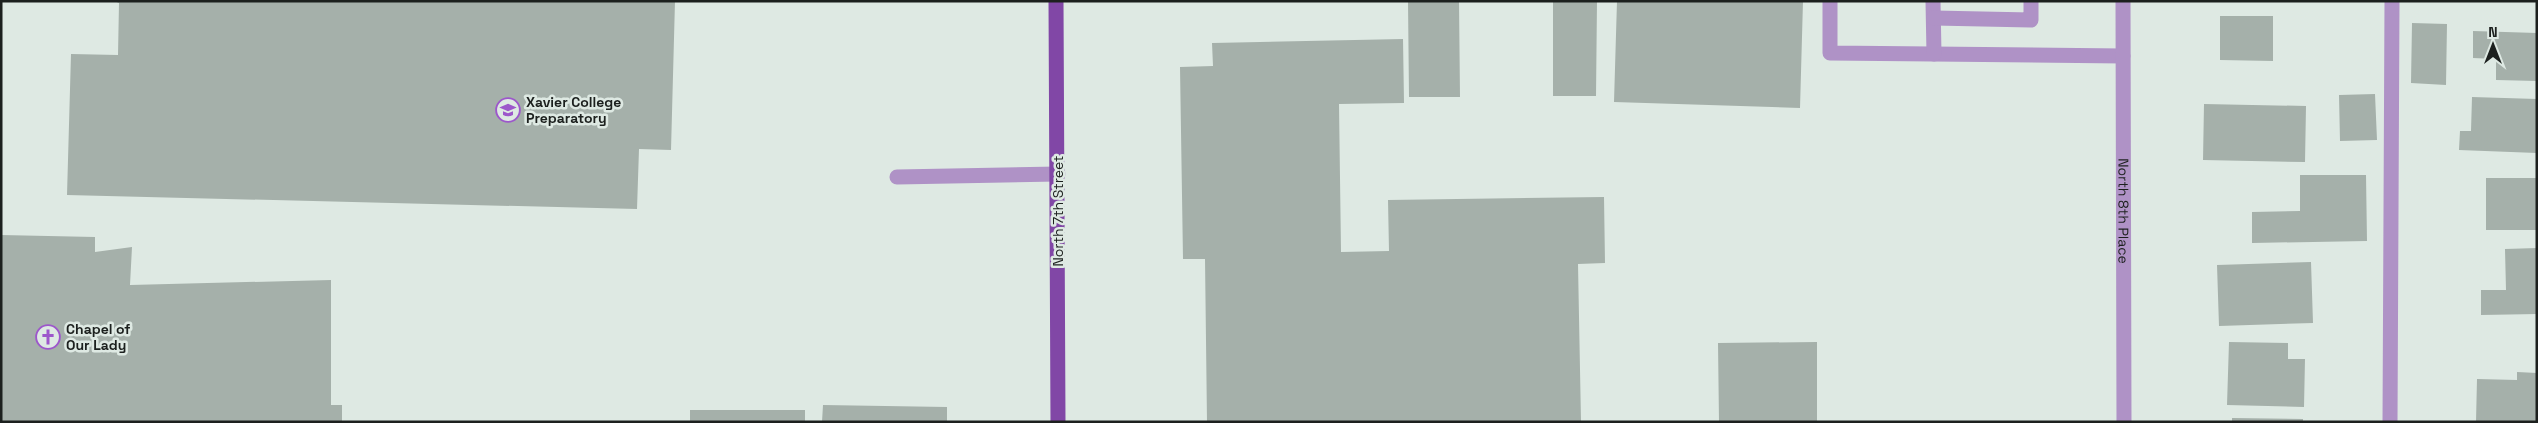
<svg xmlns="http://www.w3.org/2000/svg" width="2538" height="423" viewBox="0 0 2538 423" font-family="'Space Grotesk',sans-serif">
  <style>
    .building { fill: #a5b0aa }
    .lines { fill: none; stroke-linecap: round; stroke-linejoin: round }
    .minor { stroke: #af92c6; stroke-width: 15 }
    .major { stroke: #8147a6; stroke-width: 15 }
    .labels { text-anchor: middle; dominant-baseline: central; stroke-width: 5; stroke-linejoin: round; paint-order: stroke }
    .poi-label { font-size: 14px; font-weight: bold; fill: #1c201e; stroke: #dee9e3; text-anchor: start }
    .street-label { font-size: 14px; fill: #1c201e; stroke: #dee9e3 }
  </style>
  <rect width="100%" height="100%" fill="#dee9e3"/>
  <path class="building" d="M114,1H675L671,150L639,149L637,209L67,195L71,54L118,55L119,3Z
    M1408,1H1459L1460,97H1409Z
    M1553,1H1597L1596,96H1553Z
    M1617,1H1803L1800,108L1614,102Z
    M2220,16H2273V61L2220,60Z
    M2412,23L2447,24L2446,85L2411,83Z
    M2473,31L2537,33V81L2496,80V59L2473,58Z
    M1403,39L1404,103L1339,104L1341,252L1389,251L1388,200L1604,197L1605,263L1578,264L1581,422H1207L1205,259H1183L1180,67L1213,66L1212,43Z
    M2375,94L2377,140L2340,141L2339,95Z
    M2472,97L2537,99V153L2459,150L2460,131H2471Z
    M2204,104L2306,106L2305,162L2203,160Z
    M2300,175H2366L2367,241L2252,243V212L2300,211Z
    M2486,178H2537V230H2486Z
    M1,235L95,237V252L132,247L130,285L331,280V405H342V422H1Z
    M2537,248V314L2481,315V290H2506L2505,249Z
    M2311,262L2313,323L2219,326L2217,265Z
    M1817,342V422H1719L1718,343Z
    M2229,342L2288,343V359H2305L2304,407L2227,405Z
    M2517,372L2537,373V422H2476L2477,379L2517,380Z
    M823,405L947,407V422H822Z
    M690,410H805V422H690Z
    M2232,418L2303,419V422H2232Z"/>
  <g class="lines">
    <g class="minor">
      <path d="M1830,1V53L2123,56"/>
      <path d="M1933,1L1934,54"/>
      <path id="s1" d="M2123,1L2124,422"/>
      <path d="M1934,18L2031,20V1"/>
      <path d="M897,177L1058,174"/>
      <path d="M2390,422L2392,1"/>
    </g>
    <path class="major" d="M1056,1L1058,422"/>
  </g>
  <defs>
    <g id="school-ring" transform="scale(1.25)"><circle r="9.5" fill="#dee9e3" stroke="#9d57cb" stroke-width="1.5"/><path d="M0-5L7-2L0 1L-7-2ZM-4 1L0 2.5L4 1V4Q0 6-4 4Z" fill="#9d57cb"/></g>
    <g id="church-ring" transform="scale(1.25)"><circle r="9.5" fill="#dee9e3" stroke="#9d57cb" stroke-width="1.5"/><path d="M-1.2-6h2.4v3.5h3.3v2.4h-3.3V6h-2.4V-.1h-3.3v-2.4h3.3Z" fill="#9d57cb"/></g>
  </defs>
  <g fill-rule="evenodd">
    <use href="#school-ring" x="508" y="110"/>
    <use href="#church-ring" x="48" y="337"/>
  </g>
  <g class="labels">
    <g class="poi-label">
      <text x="526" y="102">Xavier College<tspan x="526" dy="16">Preparatory</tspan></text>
      <text x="66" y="329">Chapel of<tspan x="66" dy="16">Our Lady</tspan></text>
    </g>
    <g class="street-label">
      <text transform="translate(1058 211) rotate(-90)">North 7th Street</text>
      <text stroke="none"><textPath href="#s1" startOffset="210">North 8th Place</textPath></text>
    </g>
  </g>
  <rect width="2538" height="423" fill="none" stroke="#1c201e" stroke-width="5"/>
  <g transform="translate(2493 45)" stroke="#dee9e3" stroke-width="4" paint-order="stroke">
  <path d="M0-4L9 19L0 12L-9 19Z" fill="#1c201e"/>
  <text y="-8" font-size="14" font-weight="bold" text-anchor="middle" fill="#1c201e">N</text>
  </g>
</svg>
